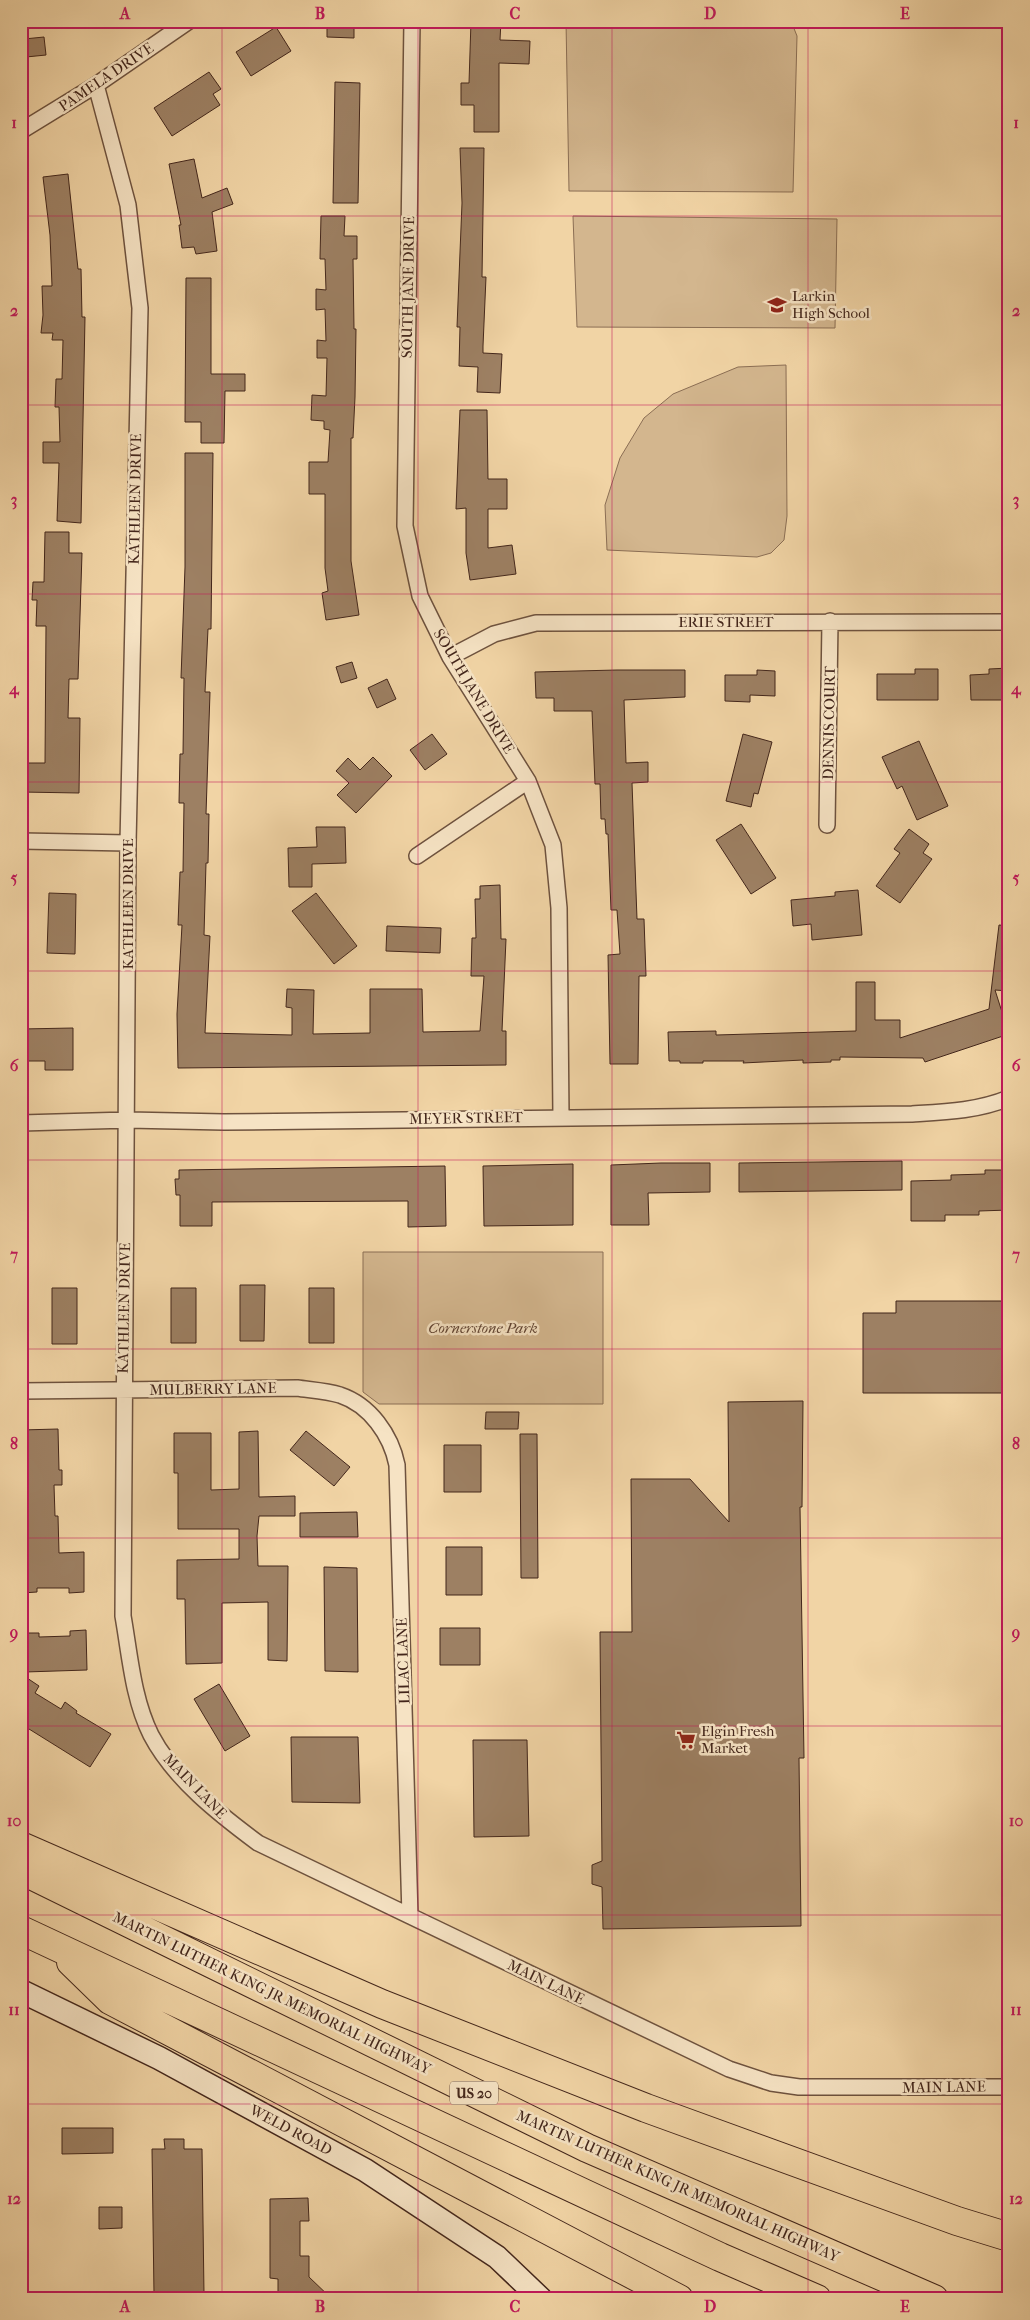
<svg xmlns="http://www.w3.org/2000/svg" width="1030" height="2320" viewBox="0 0 1030 2320" font-family="'IM FELL French Canon',serif">
  <style>
    .green { fill: #d3b68e; stroke: #8b6e54 }
    .building { fill: #9d8063; stroke: #43261b }
    .lines { fill: none; stroke-linecap: round; stroke-linejoin: round }
    .street-casing { stroke: #6e523e; stroke-width: 18 }
    .secondary-casing { stroke: #43261b; stroke-width: 25 }
    .highway-casing { stroke: #43261b; stroke-width: 30 }
    .street { stroke: #f6e3c4; stroke-width: 15 }
    .secondary { stroke: #f6e3c4; stroke-width: 22 }
    .highway { stroke: #f1d4a5; stroke-width: 28 }
    .grid { fill: none; stroke: #c2185b; stroke-width: 1; stroke-opacity: 0.55 }
    .labels { text-anchor: middle; dominant-baseline: central; stroke-width: 5; stroke-linejoin: round; paint-order: stroke }
    .shield { fill: #f6e3c4; stroke: #795f4e; stroke-width: 1 }
    .shield-label { font-size: 14px; font-weight: bold; fill: #43261b }
    .street-label { font-size: 15px; fill: #43261b; stroke: #f6e3c4 }
    .poi-label { font-size: 15px; fill: #43261b; stroke: #f6e3c4; text-anchor: start }
    .park-label { font-size: 15px; font-style: italic; fill: #604332; stroke: #f6e3c4 }
    .neatline { fill: none; stroke: #c2185b; stroke-width: 2 }
    .grid-label { font-size: 16px; text-anchor: middle; font-weight: bold; fill: #c2185b }
  </style>
  <rect width="100%" height="100%" fill="#f1d4a5"/>
  <filter id="stains"><feTurbulence type="fractalNoise" baseFrequency=".004" numOctaves="4"/><feColorMatrix values="0 0 0 0 .2 0 0 0 0 .09 0 0 0 0 .02 0 0 0 .5 -.17"/></filter>
  <radialGradient id="worn" r=".72"><stop offset=".6" stop-color="#630" stop-opacity="0"/><stop offset="1" stop-color="#630" stop-opacity=".3"/></radialGradient>
  <path class="green" d="M566,21H791L797,36L793,192L569,191Z
    M573,216L837,219L835,328L577,327Z
    M786,365L787,516L784,540L771,553L757,557L607,550L605,505L620,458L644,418L673,394L738,367Z
    M363,1252H603V1404H379L363,1392Z"/>
  <path class="building" d="M327,21H354V38L327,37Z
    M471,21H501L500,40L530,41L529,64L499,63V132H474V105H461V83H469Z
    M276,27L291,51L251,76L236,52Z
    M44,37L46,55L26,57L24,39Z
    M209,72L221,89L213,94L220,105L172,136L154,108Z
    M335,82L360,83L358,203H333Z
    M460,148H484L482,277H486L483,346V353L502,354L500,393L477,392L478,367L459,366L460,327H457L462,203Z
    M194,159L202,198L227,188L233,204L212,212L217,251L196,254L194,247L182,248L179,225H181L169,164Z
    M68,174L78,269H81L82,317H85L81,523L57,521L59,463H43V442H60L59,407H55L56,379H62L63,340H52L53,333H41L43,315L42,286H52L50,235L43,177Z
    M321,216H345L344,236H357V259H353L354,329H356L355,397L353,438H351V561L359,615L326,620L322,593L328,591L325,568V494H309V462H328L330,430L324,429V421L311,420L312,395L326,396L327,358H317V340L326,341L325,309L316,310V289L326,290L325,259H320Z
    M186,278H211V374H245V391H225L224,443H201V422H185Z
    M460,410H487L488,479H507V509H488V548L512,545L516,574L470,580L466,553V508L456,509Z
    M185,453H213L211,629H208L205,692H210L206,814H209L208,863H206L204,935L210,936L205,1033L292,1035V1008L286,1007L287,989L314,990L313,1034L370,1033V989H422L423,1032L480,1031L484,976H471L472,938H476L475,899H480V886L500,885L501,939H506L502,1031H506V1065L178,1068L177,1014L182,925H178L180,872H183L184,803H179L180,754H183L184,678H181L185,567Z
    M45,532H69V553H82L78,679H69L68,718H80L79,793L21,792V763H45L46,626H36L37,600H32L33,582H44Z
    M352,662L357,678L341,683L336,667Z
    M1009,668V700H971L970,675L989,674V669Z
    M915,669H938V700H877V674H915Z
    M617,670H685V697L624,700L626,763L648,762V782L632,783L637,919H644L646,976H639L638,1064H610L608,955L620,954L617,910H611L608,834H606L605,819H601L600,784H595L592,711H554V698H536L535,672Z
    M757,670L775,671V696L750,695V702L725,701V675H757Z
    M387,679L396,699L377,708L368,688Z
    M432,734L447,754L425,770L410,750Z
    M743,734L772,742L758,794L754,793L751,807L726,801Z
    M919,741L948,806L917,820L902,786L897,789L882,757Z
    M373,757L392,776L356,813L337,795L349,783L336,771L348,758L360,770Z
    M741,824L776,878L751,894L716,840Z
    M316,827H345L346,863L312,864V887H289L288,848L317,847Z
    M909,829L929,844L923,853L932,859L900,903L876,886L900,853L894,849Z
    M858,890L862,935L812,940L811,924L793,926L791,900L835,896V892Z
    M49,893L76,894L75,954L47,953Z
    M316,893L357,946L334,964L292,911Z
    M999,925L1009,926V991L995,990L1009,1034L925,1062L923,1058L840,1057V1060H831V1062L803,1063V1060L743,1063L744,1061H703V1063H680V1061H669L668,1032L716,1031V1035L856,1031V982H875V1020H900V1038L989,1009Z
    M387,926L441,928L440,953L386,951Z
    M73,1028V1070H45V1061H21V1029Z
    M902,1161V1190L739,1192V1163Z
    M661,1163H710V1192L648,1193L649,1225H611V1165Z
    M573,1164V1225L484,1226L483,1166Z
    M445,1166L446,1226L408,1227V1201L212,1202V1226H180V1195H176L175,1179H179V1170Z
    M985,1170H1006V1179H1009V1210L979,1211V1215H945V1221H911V1181L951,1180V1175L985,1174Z
    M240,1285H265L264,1341H240Z
    M52,1288H77V1344H52Z
    M171,1288H196V1343H171Z
    M309,1288H334V1343H309Z
    M896,1301H1009V1393H863V1313H896Z
    M803,1401L802,1507H800L804,1758H799L801,1926L603,1929L602,1887L592,1884V1865L602,1861L600,1632H632L631,1479H690L729,1522L728,1402Z
    M486,1412H519L518,1429H485Z
    M58,1429L59,1470H62V1485H54L55,1516H58L59,1553L84,1552V1592L69,1593V1588H37V1592L22,1593L21,1430Z
    M258,1431L259,1497L295,1496V1516H259L257,1536L258,1566H288L287,1661L268,1660V1602L222,1603V1663L186,1664L185,1599H177V1560L239,1559V1529H178V1473H174V1433H211V1490L239,1489V1432Z
    M306,1431L350,1467L334,1486L290,1450Z
    M520,1434H537L538,1578H521Z
    M444,1445H481V1492H444Z
    M357,1512L358,1537H300V1513Z
    M446,1547H482V1595H446Z
    M324,1567L357,1568L358,1672L325,1671Z
    M440,1628H480V1665H440Z
    M86,1630L87,1670L25,1672L23,1633H39V1637L70,1636V1631Z
    M27,1678L39,1686L35,1693L61,1709L65,1702L77,1711L76,1713L111,1734L90,1767L21,1724V1684Z
    M219,1684L250,1736L225,1751L194,1699Z
    M291,1737H358L360,1803L292,1802Z
    M473,1740H527L529,1836L474,1837Z
    M62,2128H113V2153L62,2154Z
    M164,2139H184V2149H202L204,2294H154L152,2149H165Z
    M308,2198L309,2221H300V2256H309V2277L332,2299H278V2279L270,2278V2199Z
    M99,2207H122V2228L99,2229Z"/>
  <g class="lines">
    <g class="street-casing">
      <path id="street" d="M412,21L405,526L420,596L450,657L528,781L553,845L559,908L561,1117
        M96,85L128,205L140,308L128,843L123,1616C130,1656 133,1699 151,1735C174,1779 219,1814 258,1843L729,2069L771,2083L799,2087H1009
        M21,131L96,85L189,21
        M450,657L494,634L536,623L1009,622
        M827,825L830,621
        M21,841L128,843
        M417,856L528,781
        M21,1123L128,1120L224,1122L912,1114C945,1112 977,1111 1009,1098
        M21,1391L297,1388C311,1390 327,1391 340,1395C370,1405 391,1435 397,1465L410,1916"/>
    </g>
    <g class="secondary-casing">
      <path id="secondary" d="M21,1991L159,2058L365,2170L497,2257L541,2299"/>
    </g>
    <g class="highway-casing">
      <path id="highway" d="M21,1846L382,2004L646,2108L957,2221L1009,2237
        M21,1870L587,2148L934,2299
        M21,1930L720,2257L817,2299
        M71,1962L110,2000L679,2299"/>
    </g>
    <use href="#street" class="street"/>
    <use href="#secondary" class="secondary"/>
    <use href="#highway" class="highway"/>
  </g>
  <path class="grid" d="M222,21V2299M418,21V2299M612,21V2299M808,21V2299M21,216H1009M21,405H1009M21,594H1009M21,782H1009M21,971H1009M21,1160H1009M21,1349H1009M21,1538H1009M21,1726H1009M21,1915H1009M21,2104H1009"/>
  <defs>
    <g id="school-bare" transform="scale(1.5)"><path d="M0-5L7-2L0 1L-7-2ZM-4 1L0 2.5L4 1V4Q0 6-4 4Z" fill="#8f2418" stroke="#f6e3c4" stroke-width="2.5" paint-order="stroke"/></g>
    <g id="supermarket-bare" transform="scale(1.5)"><path d="M-6-5.5h2.5l.6 2H6L4.5 2H-2.5L-4.4-4H-6ZM-1.5 3.2a1.3 1.3 0 1 0 .1 0ZM3 3.2a1.3 1.3 0 1 0 .1 0Z" fill="#8f2418" stroke="#f6e3c4" stroke-width="2.5" paint-order="stroke"/></g>
  </defs>
  <g fill-rule="evenodd">
    <use href="#school-bare" x="777" y="305"/>
    <use href="#supermarket-bare" x="686" y="1740"/>
  </g>
  <g class="labels">
    <rect class="shield" x="450" y="2081.5" width="48" height="23" rx="4"/>
    <g class="shield-label">
      <text x="474" y="2093">US 20</text>
    </g>
    <g class="street-label">
      <text transform="translate(106 77) rotate(-34)">PAMELA DRIVE</text>
      <text transform="translate(408 287) rotate(-89)">SOUTH JANE DRIVE</text>
      <text transform="translate(135 499) rotate(-89)">KATHLEEN DRIVE</text>
      <text x="726" y="622">ERIE STREET</text>
      <text transform="translate(474 691) rotate(59)">SOUTH JANE DRIVE</text>
      <text transform="translate(829 723) rotate(-89)">DENNIS COURT</text>
      <text transform="translate(128 904) rotate(-90)">KATHLEEN DRIVE</text>
      <text transform="translate(466 1118) rotate(-1)">MEYER STREET</text>
      <text transform="translate(124 1308) rotate(-89)">KATHLEEN DRIVE</text>
      <text transform="translate(213 1389) rotate(-1)">MULBERRY LANE</text>
      <text transform="translate(403 1661) rotate(-92)">LILAC LANE</text>
      <text transform="translate(195 1786) rotate(46)">MAIN LANE</text>
      <text transform="translate(546 1982) rotate(26)">MAIN LANE</text>
      <text transform="translate(272 1993) rotate(26)">MARTIN LUTHER KING JR MEMORIAL HIGHWAY</text>
      <text transform="translate(944 2087) rotate(-1)">MAIN LANE</text>
      <text transform="translate(291 2130) rotate(28)">WELD ROAD</text>
      <text transform="translate(678 2186) rotate(24)">MARTIN LUTHER KING JR MEMORIAL HIGHWAY</text>
    </g>
    <g class="poi-label">
      <text x="792" y="296">Larkin<tspan x="792" dy="17">High School</tspan></text>
      <text x="701" y="1731">Elgin Fresh<tspan x="701" dy="17">Market</tspan></text>
    </g>
    <g class="park-label">
      <text x="483" y="1328">Cornerstone Park</text>
    </g>
  </g>
  <rect width="1030" height="2320" fill="none" stroke="#f1d4a5" stroke-width="55"/>
  <rect x="28" y="28" width="974" height="2264" class="neatline"/>
  <g class="grid-label">
    <text x="125" y="19">A</text>
    <text x="320" y="19">B</text>
    <text x="515" y="19">C</text>
    <text x="710" y="19">D</text>
    <text x="905" y="19">E</text>
    <text x="14" y="128">1</text>
    <text x="1016" y="128">1</text>
    <text x="14" y="316">2</text>
    <text x="1016" y="316">2</text>
    <text x="14" y="505">3</text>
    <text x="1016" y="505">3</text>
    <text x="14" y="694">4</text>
    <text x="1016" y="694">4</text>
    <text x="14" y="883">5</text>
    <text x="1016" y="883">5</text>
    <text x="14" y="1071">6</text>
    <text x="1016" y="1071">6</text>
    <text x="14" y="1260">7</text>
    <text x="1016" y="1260">7</text>
    <text x="14" y="1449">8</text>
    <text x="1016" y="1449">8</text>
    <text x="14" y="1638">9</text>
    <text x="1016" y="1638">9</text>
    <text x="14" y="1826">10</text>
    <text x="1016" y="1826">10</text>
    <text x="14" y="2015">11</text>
    <text x="1016" y="2015">11</text>
    <text x="14" y="2204">12</text>
    <text x="1016" y="2204">12</text>
    <text x="125" y="2312">A</text>
    <text x="320" y="2312">B</text>
    <text x="515" y="2312">C</text>
    <text x="710" y="2312">D</text>
    <text x="905" y="2312">E</text>
  </g>
  <rect width="100%" height="100%" filter="url(#stains)"/>
  <rect width="100%" height="100%" fill="url(#worn)"/>
</svg>
